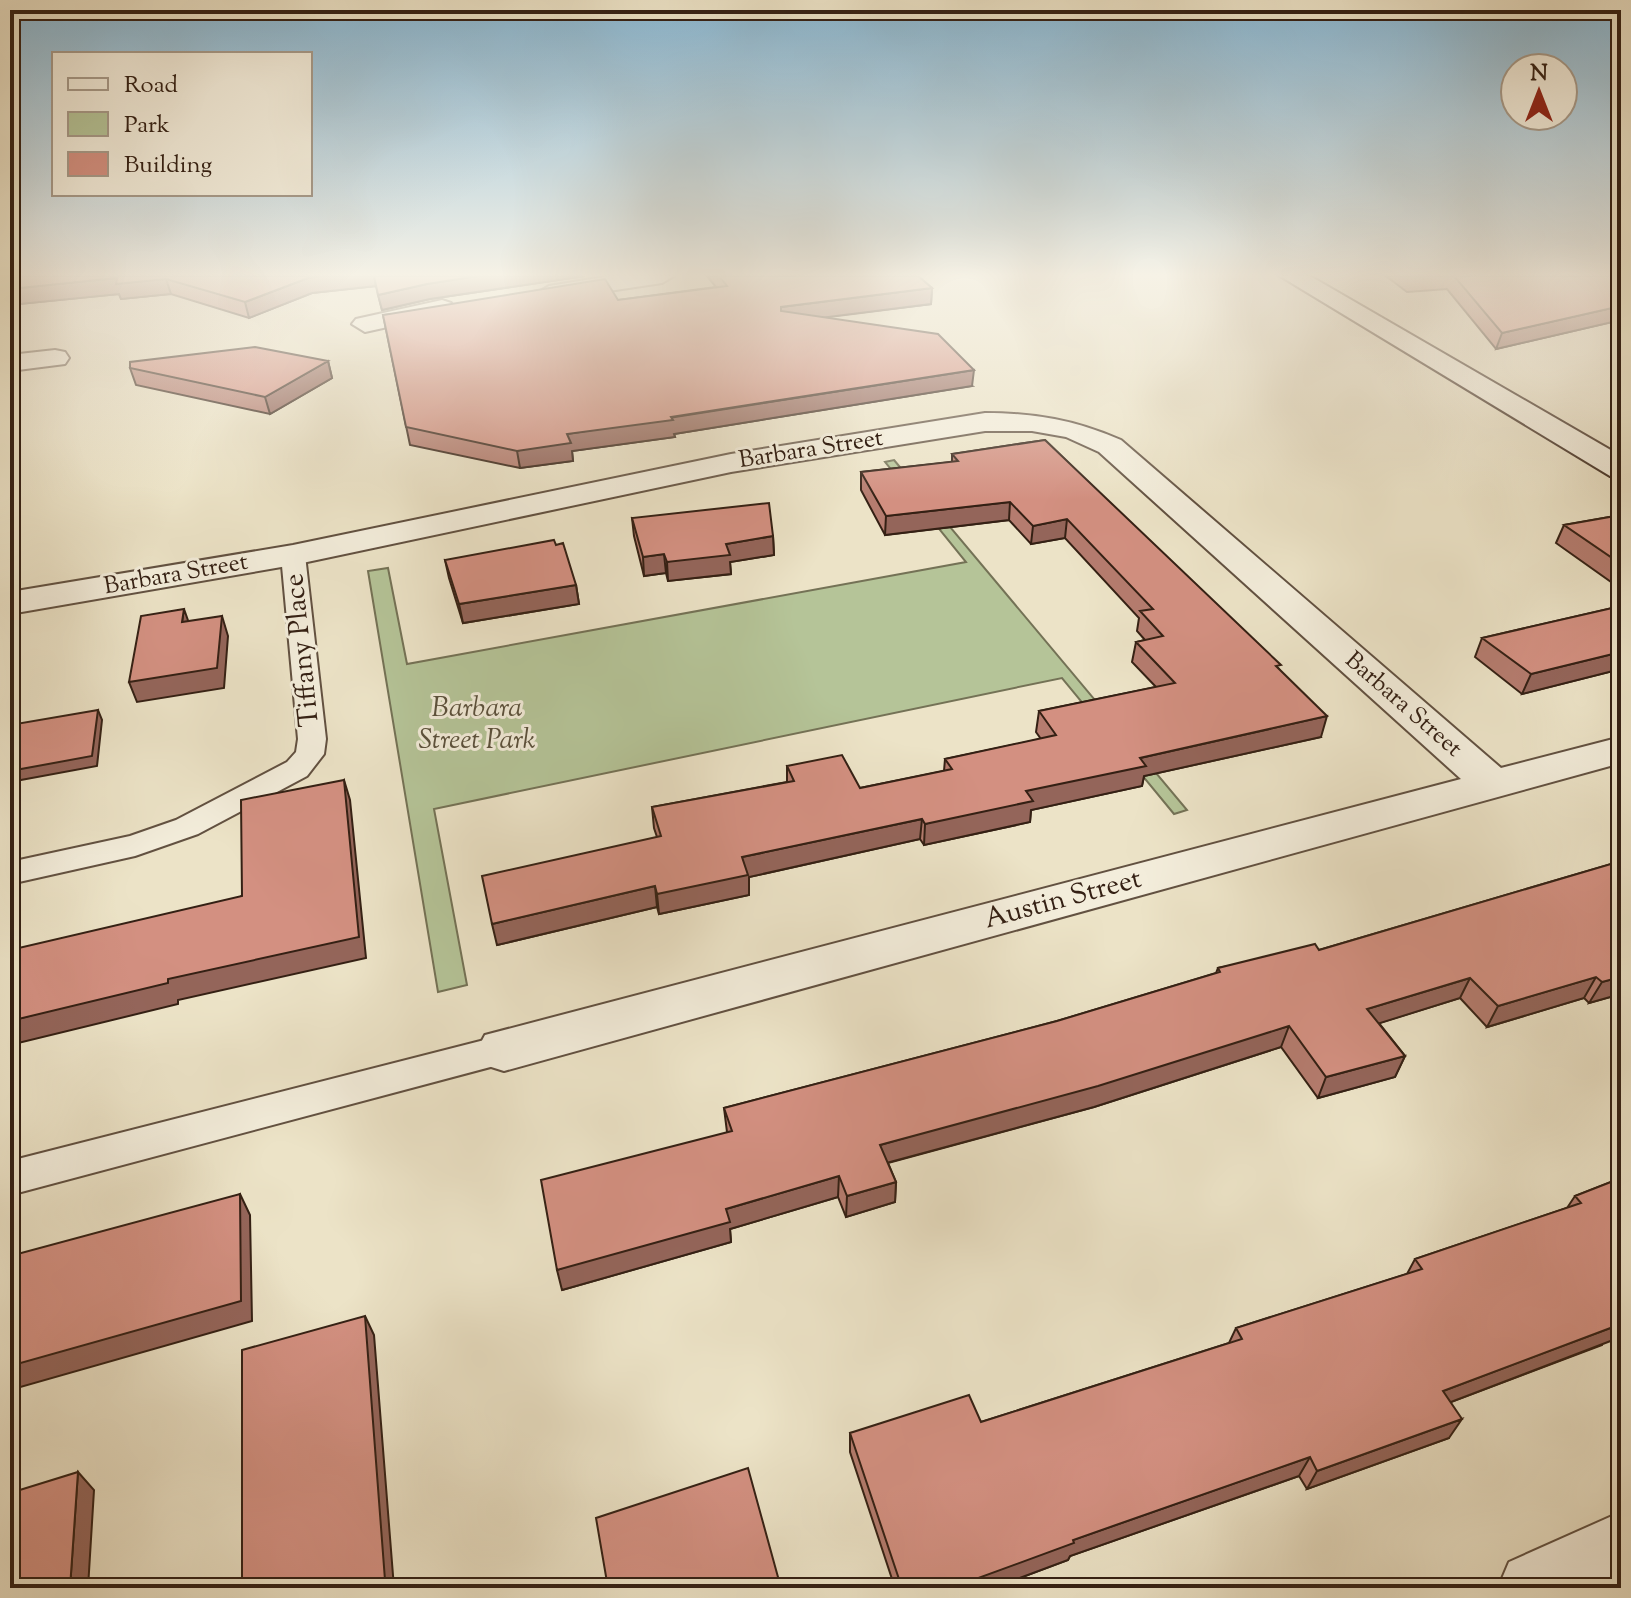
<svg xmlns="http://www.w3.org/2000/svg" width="1631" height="1598" viewBox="0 0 1631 1598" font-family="'Sorts Mill Goudy',serif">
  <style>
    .green { fill: #b5c498; stroke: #747256; stroke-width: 2 }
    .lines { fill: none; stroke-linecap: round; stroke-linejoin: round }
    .service-casing { stroke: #625141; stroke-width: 4 }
    .minor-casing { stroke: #625141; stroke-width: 4 }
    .secondary-casing { stroke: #342014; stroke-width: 4 }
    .service { fill: #f3eddb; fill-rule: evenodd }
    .minor { fill: #f3eddb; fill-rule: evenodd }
    .secondary { fill: #f3eddb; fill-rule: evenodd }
    .wall { fill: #b57c6f; stroke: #342014; stroke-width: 2 }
    .shaded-wall { fill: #94655a; stroke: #342014; stroke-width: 2 }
    .building { fill: #d39081; stroke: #342014; stroke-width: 2 }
    .labels { text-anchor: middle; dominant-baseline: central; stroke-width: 6; stroke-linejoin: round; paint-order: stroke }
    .far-street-label { font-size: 24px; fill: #342014; stroke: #f3eddb }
    .street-label { font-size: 28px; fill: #342014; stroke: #f3eddb }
    .park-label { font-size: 28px; font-style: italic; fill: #5b513c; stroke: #f3eddb }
  </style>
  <rect width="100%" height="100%" fill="#ece3c7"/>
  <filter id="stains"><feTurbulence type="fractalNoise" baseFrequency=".0025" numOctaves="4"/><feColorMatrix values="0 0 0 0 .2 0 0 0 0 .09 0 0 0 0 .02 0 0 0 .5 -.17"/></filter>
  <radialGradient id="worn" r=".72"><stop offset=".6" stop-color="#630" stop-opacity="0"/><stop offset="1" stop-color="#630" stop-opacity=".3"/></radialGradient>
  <path class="green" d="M894,460L1187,810L1174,814L1062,678L434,809L467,985L438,992L368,571L388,568L407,664L966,562L885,462Z"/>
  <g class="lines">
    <g class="service-casing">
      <path id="service" d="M293,548L305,555L326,739L324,754L307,776L198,834L135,856L10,884V862L130,836L176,820L287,762L296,752L298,739L281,555Z
        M504,1035L517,1040L522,1050L517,1060L10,1195V1161Z"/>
    </g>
    <g class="minor-casing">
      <path id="minor" d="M610,276H674L662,283L549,300L537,293L549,286Z
        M442,300L451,303L455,308L451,313L365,332L352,324L356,319Z
        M55,350L65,352L69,358L65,364L10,371V355Z
        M985,413C1035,413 1075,420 1121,440L1501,768L1621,737V763L504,1071L485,1065L477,1050L485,1035L1461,779L1099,452L1066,437L1032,431H985L731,472L293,565L10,614V592L293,545L731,454Z
        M1621,1512V1586L1498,1588L1509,1562Z"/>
    </g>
    <g class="secondary-casing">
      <path id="secondary" d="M1280,276H1310L1621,456V478L1610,476Z"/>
    </g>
    <use href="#service" class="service"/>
    <use href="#minor" class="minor"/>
    <use href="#secondary" class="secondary"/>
  </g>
  <path class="wall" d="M10,276H585L430,299L382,310L376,286L312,293L249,318L171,294L121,299L119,294L10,305Z
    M707,276H918L932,288L931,304L825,317L972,386L674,434L675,437L572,451L573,461L520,468L410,445L383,315L618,300L716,287Z
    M1386,276H1621V320L1496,349L1447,289L1407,292Z
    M328,361L332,378L270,414L136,385L130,368Z
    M1045,440L1279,669L1321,737L1144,776L1142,786L1031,810L1030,822L924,845L920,839L749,877V895L659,914L657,907L497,945L657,837L654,828L652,807L787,782V766L860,788L944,771L945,759L1041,739L1036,732L1039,711L1156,687L1132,662L1136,642L1145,640L1137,631L1139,618L1065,538L1031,544L1009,520L885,535L861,490V472L952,462V454Z
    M1621,515V589L1556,543L1564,525Z
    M632,518L773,536L774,555L730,562L731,574L668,581L666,573L644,576L634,536Z
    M445,560L576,585L579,604L463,623L449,578Z
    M1621,606V669L1522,694L1475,657L1482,638Z
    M1621,857V994L1589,1003L1584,998L1487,1027L1460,998L1379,1023L1405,1056L1395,1077L1318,1098L1281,1047L1094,1107L888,1163L896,1182L895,1202L846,1217L838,1197L730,1229L731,1242L562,1290L727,1132L724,1108L1057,1021L1216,973L1218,968L1319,950L1618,862Z
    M1621,1178L1602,1345L1451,1402L1449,1438L1307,1489L1299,1476L1070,1556L1068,1560L993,1588H895L850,1452V1433L981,1422L1229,1343L1236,1328L1407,1274L1415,1259L1567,1208L1575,1196Z"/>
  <path class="shaded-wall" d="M319,276H374L376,286L312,293L249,318L245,302L308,278Z
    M478,276H585L430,299L382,310L378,295L427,284Z
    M117,278L166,279L171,294L121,299L119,294L10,305V289Z
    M932,288L931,304L781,323V307Z
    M1621,306V320L1496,349L1502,333Z
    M328,361L332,378L270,414L265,397Z
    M974,370L972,386L674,434L675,437L572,451L573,461L520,468L517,451L567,434Z
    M1010,502L1009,520L885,535L886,516Z
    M1067,519L1065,538L1031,544L1033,526Z
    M773,536L774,555L730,562L731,574L668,581L667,562L726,544Z
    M664,554L666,573L644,576L643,557Z
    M576,585L579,604L463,623L459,604Z
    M184,609L191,629L182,622Z
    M222,616L228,636L224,688L137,702L129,682Z
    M1621,652V669L1522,694L1531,674Z
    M98,710L102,720L97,766L10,782V771Z
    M1327,716L1321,737L1144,776L1142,786L1031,810L1030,822L924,845L925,824L1026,791L1140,758Z
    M344,780L350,800L366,958L178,1000V1004L10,1045V1021L168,979Z
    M922,819L920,839L749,877V895L659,914L657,894L742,857Z
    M655,886L657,907L497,945L492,924Z
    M1596,977L1584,998L1487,1027L1498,1006Z
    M1621,977V994L1589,1003L1602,982Z
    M1470,978L1460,998L1358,1030L1367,1009Z
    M1289,1026L1281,1047L1094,1107L879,1165L880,1145Z
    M1405,1056L1395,1077L1318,1098L1326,1077Z
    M839,1176L838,1197L730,1229L731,1242L562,1290L557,1270L726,1209Z
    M896,1182L895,1202L846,1217L847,1196Z
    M240,1194L250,1215L252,1321L10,1390V1366Z
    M365,1316L374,1335L394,1588H363Z
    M1621,1324V1337L1430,1410L1443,1391Z
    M1462,1419L1449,1438L1307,1489L1317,1471Z
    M1310,1457L1299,1476L1070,1556L1068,1560L993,1588H951L1073,1540Z
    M78,1472L94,1490L88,1588H70Z"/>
  <path class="building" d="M10,276H319L308,278L245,302L166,279L116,284L117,278L10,289Z
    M374,276H478L427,284L378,295Z
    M719,276H918L932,288L781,307V311L938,334L974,370L671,417L673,420L567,434L571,443L517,451L406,427L383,315L605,279L618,300L727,286Z
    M1454,276H1621V306L1502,333Z
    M255,347L328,361L265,397L130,368V362Z
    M1045,440L1281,665L1276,666L1327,716L1140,758L1146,766L1026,791L1033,801L925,824L922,819L742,857L748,875L657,894L655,886L492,924L482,876L661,836L652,807L794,781L787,766L842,755L860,788L952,769L945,759L1056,735L1039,711L1175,683L1136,642L1163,636L1140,611L1153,609L1067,519L1033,526L1010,502L886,516L861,472L958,461L952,454Z
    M769,503L773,536L726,544L730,555L667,562L664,554L643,557L632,518Z
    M1621,515V564L1564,525Z
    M554,540L556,545L563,543L576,585L459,604L445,560Z
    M1621,606V652L1531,674L1482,638Z
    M184,609L182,622L222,616L217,668L129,682L141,616Z
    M98,710L92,756L10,771V725Z
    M344,780L359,937L168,979V983L10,1021V950L242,896L241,800Z
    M1621,861V921H1618L1621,924V977L1602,982L1596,977L1498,1006L1470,978L1367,1009L1405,1056L1326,1077L1289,1026L1098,1086L880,1145L896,1182L847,1196L839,1176L726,1209L730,1222L557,1270L541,1180L732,1131L724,1108L1057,1021L1220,972L1218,968L1315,944L1319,950Z
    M1621,1178V1324L1443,1391L1462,1419L1317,1471L1310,1457L1073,1540L1074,1543L951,1588H902L850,1433L969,1395L981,1422L1242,1339L1236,1328L1422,1269L1415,1259L1581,1203L1575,1196Z
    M240,1194L241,1301L10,1366V1256Z
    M365,1316L385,1580L363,1588H242V1350Z
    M748,1468L781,1588H608L596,1518Z
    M78,1472L70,1588H10V1493Z"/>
  <linearGradient id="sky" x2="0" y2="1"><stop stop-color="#88b8d5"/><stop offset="0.55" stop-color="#f6f2e6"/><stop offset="1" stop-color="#f6f2e6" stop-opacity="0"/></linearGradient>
  <rect width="1631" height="500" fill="url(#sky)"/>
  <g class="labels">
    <g class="far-street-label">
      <text transform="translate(811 450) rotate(-9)">Barbara Street</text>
      <text transform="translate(176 575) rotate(-10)">Barbara Street</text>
      <text transform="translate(1403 705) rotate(41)">Barbara Street</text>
    </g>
    <g class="street-label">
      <text transform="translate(303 650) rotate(-96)">Tiffany Place</text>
      <text transform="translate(1063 900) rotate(-15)">Austin Street</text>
    </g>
    <g class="park-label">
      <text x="477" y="709">Barbara<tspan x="477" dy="32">Street Park</tspan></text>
    </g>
  </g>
  <rect width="1631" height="1598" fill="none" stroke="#ece3c7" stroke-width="40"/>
  <rect x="12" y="12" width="1607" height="1574" fill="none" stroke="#342014" stroke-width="4"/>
  <rect x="20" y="20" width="1591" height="1558" fill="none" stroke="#342014" stroke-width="2"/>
  <rect x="52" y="52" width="260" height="144" fill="#f3eddb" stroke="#a79b8b" stroke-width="2"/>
  <rect x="68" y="78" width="40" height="12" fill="#f3eddb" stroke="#a79b8b" stroke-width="2"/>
  <text x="124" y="92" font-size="24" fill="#342014">Road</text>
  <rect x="68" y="112" width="40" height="24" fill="#b5c498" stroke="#a79b8b" stroke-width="2"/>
  <text x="124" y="132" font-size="24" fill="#342014">Park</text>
  <rect x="68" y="152" width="40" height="24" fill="#d39081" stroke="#a79b8b" stroke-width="2"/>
  <text x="124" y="172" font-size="24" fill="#342014">Building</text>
  <g transform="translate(1539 92)"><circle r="38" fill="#f3eddb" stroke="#a79b8b" stroke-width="2"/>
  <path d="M0-6L14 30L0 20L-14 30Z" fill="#8f2418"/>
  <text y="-12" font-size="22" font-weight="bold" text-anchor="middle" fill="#342014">N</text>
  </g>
  <rect width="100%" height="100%" filter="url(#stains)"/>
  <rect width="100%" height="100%" fill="url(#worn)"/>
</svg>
